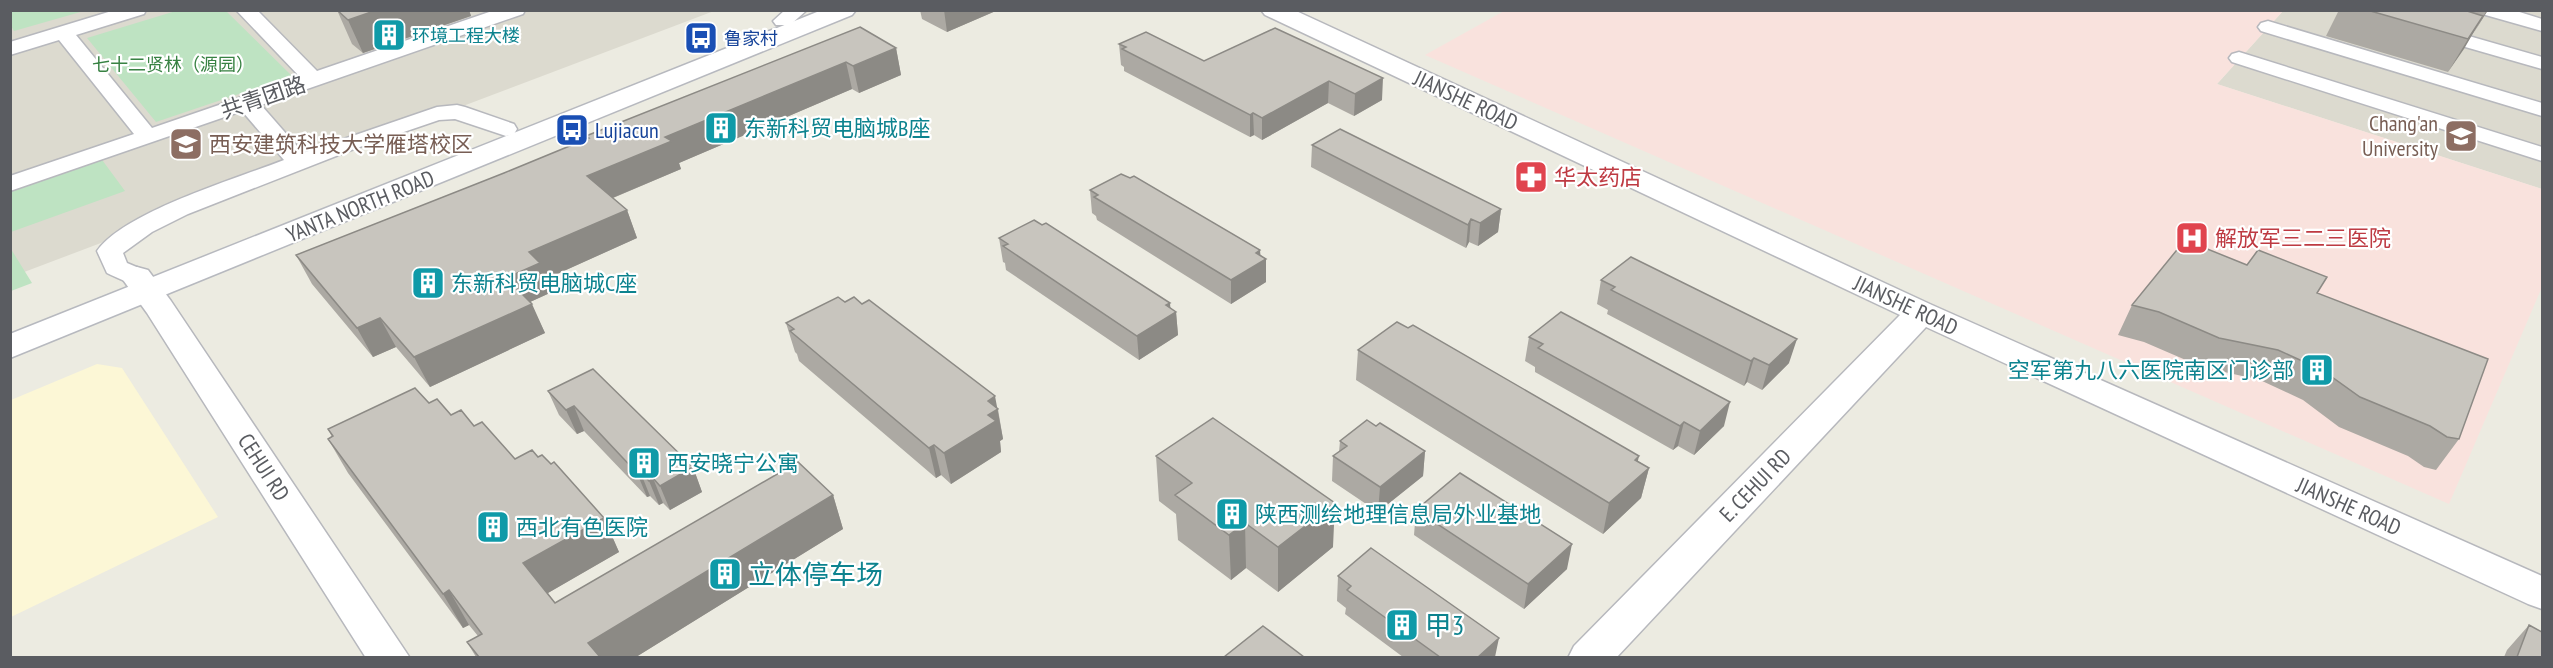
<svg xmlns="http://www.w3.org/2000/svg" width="2553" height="668" viewBox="0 0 2553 668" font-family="'PT Sans Narrow','Noto Sans SC',sans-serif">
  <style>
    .commercial { fill: #fcf7d6 }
    .education { fill: #dcdacf }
    .medical { fill: #f9e2dd }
    .green { fill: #bee3c2 }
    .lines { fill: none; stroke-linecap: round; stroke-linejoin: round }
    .minor-casing { stroke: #b7b8bd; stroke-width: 3 }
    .tertiary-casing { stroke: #b7b8bd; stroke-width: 3 }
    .secondary-casing { stroke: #b7b9bf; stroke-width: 3 }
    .minor { fill: #fff; fill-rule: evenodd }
    .tertiary { fill: #fff; fill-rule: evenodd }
    .secondary { fill: #fff; fill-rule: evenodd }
    .wall { fill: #aca9a3 }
    .shaded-wall { fill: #8c8a85 }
    .building { fill: #c8c5be; stroke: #8c8a85; stroke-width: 1.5 }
    .labels { text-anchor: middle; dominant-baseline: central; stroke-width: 4.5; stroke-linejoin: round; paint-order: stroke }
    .far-culture-label { font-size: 18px; fill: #0d838f; stroke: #fff; text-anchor: start }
    .far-transit-label { font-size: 18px; fill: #164399; stroke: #fff; text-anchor: start }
    .far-park-label { font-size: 18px; fill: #388243; stroke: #fff }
    .street-label { font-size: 22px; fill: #5a5c61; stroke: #fff }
    .education-label { font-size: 22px; fill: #785e54; stroke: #fff; text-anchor: end }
    .culture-label { font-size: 22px; fill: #0d838f; stroke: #fff; text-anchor: start }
    .transit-label { font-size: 22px; fill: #164399; stroke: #fff; text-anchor: start }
    .health-label { font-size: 22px; fill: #be3a42; stroke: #fff; text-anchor: start }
    .near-culture-label { font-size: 27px; fill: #0d838f; stroke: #fff; text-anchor: start }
  </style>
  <rect width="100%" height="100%" fill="#ecebe1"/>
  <path class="commercial" d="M97,364L122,368L218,517L11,617V400Z"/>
  <path class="education" d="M11,11H714L11,277Z
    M2283,11H2542V189L2217,84Z"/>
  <path class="medical" d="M1504,11H2283L2217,84L2542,189V287L2449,504L1425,55Z"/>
  <path class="green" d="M11,10H84V11L14,31L11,26Z
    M179,10L226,11L292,76L156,122L87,38Z
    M97,153L125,191L11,232V183Z
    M11,249L32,283L11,291H10Z"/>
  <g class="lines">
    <g class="minor-casing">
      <path id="minor" d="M115,10H146L144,14L76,35L152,128L300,77L236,10H257L317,71L495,10H525L523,14L261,105L303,153L437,107L457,105L465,107L514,124L517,129L514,134L506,136L455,119L439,120L354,149L188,214L152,232L123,253L127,263L146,271L150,277L146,283C132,286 120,279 107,273L97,251C124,212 238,178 284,160L242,111L10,191V176L134,134L59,40L10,55V42Z
        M785,10H807L790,25H776L773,21Z
        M2480,10H2513L2542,19V31L2482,14Z
        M2268,21L2542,103V116L2261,31L2258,27L2261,23Z
        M2434,26L2542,57V69L2427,36L2424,32L2427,28Z
        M2239,52L2542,147V161L2232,62L2229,58L2232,54Z"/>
    </g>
    <g class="tertiary-casing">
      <path id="tertiary" d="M1261,10H1294L1932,305L2542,576V609L2528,604L1926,327L1616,658H1568L1574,646L1900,315L1265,15Z
        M137,267L148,270L171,301L410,658H366L147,313L121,277L126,270Z"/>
    </g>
    <g class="secondary-casing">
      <path id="secondary" d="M822,10H856L852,15L10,358V334Z"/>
    </g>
    <use href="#minor" class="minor"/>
    <use href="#tertiary" class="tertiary"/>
    <use href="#secondary" class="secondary"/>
  </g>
  <path class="wall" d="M337,10H469L471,16L363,53L352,44Z
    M920,10H998L947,32L922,19Z
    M2339,10H2488L2448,72L2326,36Z
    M1275,28L1382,100L1354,116L1328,103L1262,140L1254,135L1250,137L1124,71V67L1121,65L1119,44L1204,61Z
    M896,48L901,75L859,93L852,89L679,163L681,169L613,198L627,210L637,238L546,279L552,292L530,302L545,333L430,387L396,347L373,357L312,284L296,255L504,173L587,139L586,136Z
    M1312,145L1501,209L1498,232L1478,246L1469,242L1466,248L1311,167Z
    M1090,190L1261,255L1266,259V282L1231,304L1097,220L1096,216L1092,213Z
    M999,238L1170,303V308L1176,312L1178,335L1139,360L1006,270L1005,263L1003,262Z
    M1601,280L1789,363L1762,390L1747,382L1744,386L1607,314L1608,310L1597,304Z
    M2317,293L2459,439L2436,470L2424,467L2408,456L2339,427L2303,400L2260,380L2202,367L2144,342L2118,335L2132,305Z
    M845,302L998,409L1003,439L1000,441L1001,452L951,484L941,475L936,478L799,361L797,354L795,352L786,323Z
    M1529,337L1724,426L1694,455L1678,446L1673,450L1535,372V367L1525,361Z
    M1358,350L1638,461L1649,468L1641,498L1603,534L1356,380Z
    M548,391L693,467L702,492L670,510L663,503L659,505L650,496L647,497L584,431L577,434L559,415Z
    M429,403L474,426L515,459L538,457L551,464L604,518L619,552L548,593L555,603L833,495L843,529L636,657H476L467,642L478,636L469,625L463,628L348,473L328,439L332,437L328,429Z
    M1376,426L1425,451L1423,476L1378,512L1332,481L1333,456L1339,452L1340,441Z
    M1156,456L1333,547L1278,592L1246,568L1231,580L1178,540L1176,514L1159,501Z
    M1416,510L1567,569L1524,609L1414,535Z
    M1338,576L1495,657H1403L1345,614L1346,608L1337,601Z
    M2529,625L2542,657H2504L2507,650Z"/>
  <path class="shaded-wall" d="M377,10H469L471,16L363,53L348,20Z
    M944,10H998L947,32Z
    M2487,10H2488L2473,34Z
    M2483,16L2464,49L2448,72L2468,39Z
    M896,48L901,75L859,93L853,66Z
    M846,62L852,89L679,163L681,169L598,204L587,176L665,137Z
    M1383,78L1382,100L1354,116L1355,94Z
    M1329,81L1328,103L1262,140V118Z
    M1253,113L1254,135L1250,137V115Z
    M1501,209L1498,232L1478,246L1480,223Z
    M627,210L637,238L546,279L552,292L519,307L506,278L529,252Z
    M1471,219L1469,242L1466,248L1468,225Z
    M1260,250L1261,262L1266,259V282L1231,304V280L1256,253Z
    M1170,303L1171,315L1176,312L1178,335L1139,360L1137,336L1166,305Z
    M532,304L545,333L430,387L414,357Z
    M380,318L396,347L373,357L357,328Z
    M1797,339L1789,363L1762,390L1769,365Z
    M1754,358L1747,382L1744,386L1751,361Z
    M995,396L1003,439L1000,441L1001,452L951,484L944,453L988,415V401Z
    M1730,402L1724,426L1694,455L1700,431Z
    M574,406L584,431L577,434L566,410Z
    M1684,422L1678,446L1673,450L1680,426Z
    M934,445L941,475L936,478L929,448Z
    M1425,451L1423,476L1378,512L1380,487Z
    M1639,456L1633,482L1649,468L1641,498L1603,534L1609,503L1635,460Z
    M693,467L702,492L670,510L660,486Z
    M640,471L650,496L647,497L637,473Z
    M653,478L663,503L659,505L649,481Z
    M833,495L843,529L636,657H595L588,643Z
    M1335,503L1333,547L1278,592V547Z
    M604,518L619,552L541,597L523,563Z
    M1245,523L1246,568L1231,580L1229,535Z
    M1572,544L1567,569L1524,609L1528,584Z
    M449,590L469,625L463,628L443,594Z
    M1499,638L1495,657H1478Z"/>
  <path class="building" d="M337,10H377L348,20Z
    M2367,10H2464L2483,16L2468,39Z
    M860,27L896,48L853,66L846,62L665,137L672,141L587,176L627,210L529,252L540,263L506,278L532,304L414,357L380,318L357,328L296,255L504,173L589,138L586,136Z
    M1275,28L1383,78L1355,94L1329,81L1262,118L1253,113L1250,115L1204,91L1122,49L1126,47L1119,44L1146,32L1204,61Z
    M1340,129L1501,209L1480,223L1471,219L1468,225L1312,145Z
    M1121,174L1130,178L1134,176L1260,250L1256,253L1266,259L1231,280L1094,197L1098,195L1090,190Z
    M1034,220L1042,225L1046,223L1170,303L1166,305L1176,312L1137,336L1003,246L1008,244L999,238Z
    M2185,240L2247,265L2258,250L2327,277L2317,293L2488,359L2459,439L2447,437L2430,426L2360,397L2322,370L2278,350L2219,338L2159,312L2132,305Z
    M1631,257L1797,339L1769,365L1754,358L1751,361L1611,290L1615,287L1601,280Z
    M838,297L845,302L854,297L862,304L869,300L995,396L988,401L998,409L988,415L996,421L944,453L934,445L929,448L790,331L794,329L786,323Z
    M1561,312L1730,402L1700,431L1684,422L1680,426L1538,348L1543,344L1529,337Z
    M1397,322L1408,328L1413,325L1639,456L1635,460L1649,468L1609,503L1358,350Z
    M593,369L693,467L660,486L653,478L649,481L640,471L637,473L574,406L566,410L548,391Z
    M415,388L429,403L437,399L451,415L461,410L474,426L482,422L515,459L532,450L538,457L542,455L551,464L554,462L604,518L523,563L555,603L798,462L833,495L588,643L600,657H479L467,642L482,634L449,590L443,594L328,439L333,436L328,429Z
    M1213,418L1335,503L1278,547L1245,523L1229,535L1175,495L1192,483L1156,456Z
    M1367,420L1376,426L1380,423L1425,451L1380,487L1333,456L1347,446L1340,441Z
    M1460,473L1572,544L1528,584L1416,510Z
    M1371,548L1499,638L1478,657H1440L1347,590L1351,586L1338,576Z
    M2529,625L2542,632V657H2517Z
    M1263,626L1304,657H1224Z"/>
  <defs>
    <g id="building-square" transform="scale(1.725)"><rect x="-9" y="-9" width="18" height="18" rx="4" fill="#0f9aa8" stroke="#fff"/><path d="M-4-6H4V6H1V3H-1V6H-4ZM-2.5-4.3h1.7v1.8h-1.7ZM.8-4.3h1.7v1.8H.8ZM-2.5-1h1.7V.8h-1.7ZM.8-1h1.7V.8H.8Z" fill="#fff"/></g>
    <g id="bus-square" transform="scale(1.725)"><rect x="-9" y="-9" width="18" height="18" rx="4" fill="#1a4fb4" stroke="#fff"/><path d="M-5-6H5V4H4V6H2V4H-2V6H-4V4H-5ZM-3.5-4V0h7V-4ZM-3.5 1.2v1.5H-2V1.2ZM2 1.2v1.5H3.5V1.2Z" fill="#fff"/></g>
    <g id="university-square" transform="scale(1.725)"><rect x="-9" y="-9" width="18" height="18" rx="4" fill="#8d6e63" stroke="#fff"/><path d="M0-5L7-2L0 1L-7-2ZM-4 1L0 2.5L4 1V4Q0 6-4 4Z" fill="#fff"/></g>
    <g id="pharmacy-square" transform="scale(1.725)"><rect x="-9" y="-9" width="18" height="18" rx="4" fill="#e0444e" stroke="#fff"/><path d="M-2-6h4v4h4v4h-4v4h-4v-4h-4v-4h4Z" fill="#fff"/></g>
    <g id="hospital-square" transform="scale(1.725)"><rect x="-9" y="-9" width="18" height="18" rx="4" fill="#e0444e" stroke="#fff"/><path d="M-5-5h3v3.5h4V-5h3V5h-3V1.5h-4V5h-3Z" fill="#fff"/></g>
  </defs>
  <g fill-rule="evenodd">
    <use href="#building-square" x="389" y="35"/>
    <use href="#bus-square" x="701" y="38"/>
    <use href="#building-square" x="721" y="128"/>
    <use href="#bus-square" x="572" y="130"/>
    <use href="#university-square" x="2461" y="136"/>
    <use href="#university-square" x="186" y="144"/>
    <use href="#pharmacy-square" x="1531" y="177"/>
    <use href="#hospital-square" x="2192" y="238"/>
    <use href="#building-square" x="428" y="283"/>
    <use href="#building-square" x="2317" y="370"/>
    <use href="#building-square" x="644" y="463"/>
    <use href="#building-square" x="1232" y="514"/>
    <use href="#building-square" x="493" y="527"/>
    <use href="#building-square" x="725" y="574"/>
    <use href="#building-square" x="1402" y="625"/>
  </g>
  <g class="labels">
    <g class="far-culture-label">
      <text x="412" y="35">环境工程大楼</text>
    </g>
    <g class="far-transit-label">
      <text x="724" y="38">鲁家村</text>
    </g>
    <g class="far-park-label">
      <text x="173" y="64">七十二贤林（源园）</text>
    </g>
    <g class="street-label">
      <text transform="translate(263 97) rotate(-19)">共青团路</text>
      <text transform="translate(1466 100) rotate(25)">JIANSHE ROAD</text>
      <text transform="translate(360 206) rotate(-22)">YANTA NORTH ROAD</text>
      <text transform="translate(1906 305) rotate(25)">JIANSHE ROAD</text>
      <text transform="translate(264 467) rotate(57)">CEHUI RD</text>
      <text transform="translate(1755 485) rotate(-46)">E. CEHUI RD</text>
      <text transform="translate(2349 506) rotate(24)">JIANSHE ROAD</text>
    </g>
    <g class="education-label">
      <text x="2438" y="123">Chang'an<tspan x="2438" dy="25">University</tspan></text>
      <text x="209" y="144" text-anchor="start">西安建筑科技大学雁塔校区</text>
    </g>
    <g class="culture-label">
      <text x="744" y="128">东新科贸电脑城B座</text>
      <text x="451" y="283">东新科贸电脑城C座</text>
      <text x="2294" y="370" text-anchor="end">空军第九八六医院南区门诊部</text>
      <text x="667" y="463">西安晓宁公寓</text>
      <text x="1255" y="514">陕西测绘地理信息局外业基地</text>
      <text x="516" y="527">西北有色医院</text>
    </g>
    <g class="transit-label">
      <text x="595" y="130">Lujiacun</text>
    </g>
    <g class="health-label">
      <text x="1554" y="177">华太药店</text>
      <text x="2215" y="238">解放军三二三医院</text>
    </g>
    <g class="near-culture-label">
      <text x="748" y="574">立体停车场</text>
      <text x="1425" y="625">甲3</text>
    </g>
  </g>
  <rect width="2553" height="668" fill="none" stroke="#5a5c61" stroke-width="24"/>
</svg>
